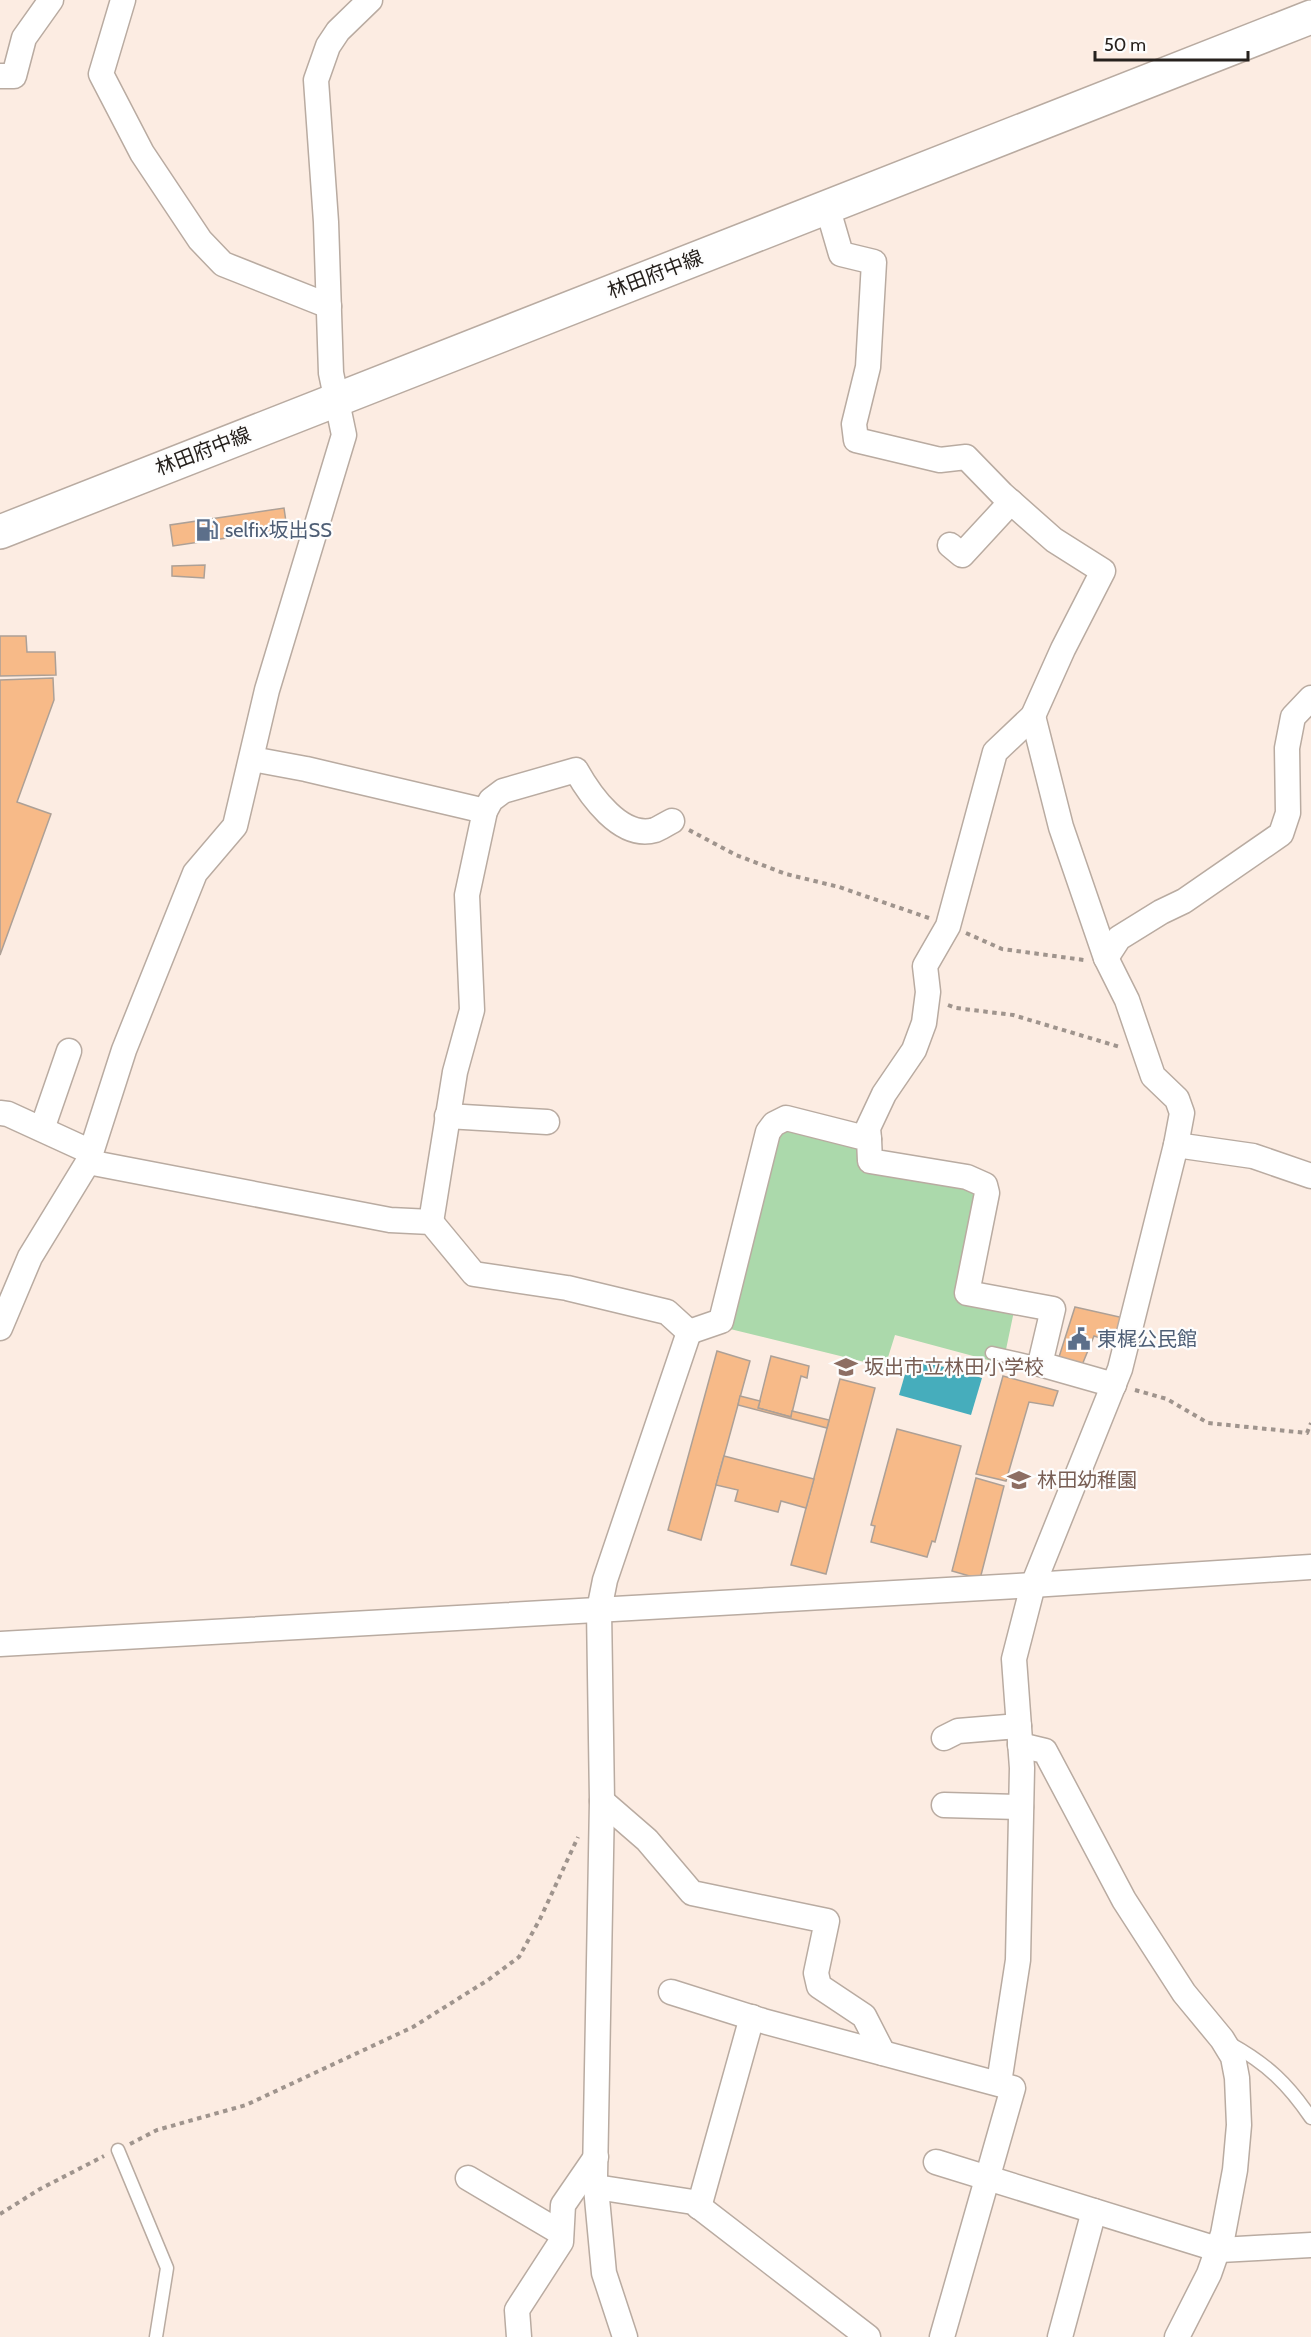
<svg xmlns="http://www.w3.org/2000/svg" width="1311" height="2337" font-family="Cabin,'Noto Sans JP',sans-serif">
  <rect width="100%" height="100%" fill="#fcece2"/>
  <polygon fill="#abd9ab" points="787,1125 966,1181 976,1199 956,1299 1014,1311 1003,1364 895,1335 885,1367 726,1328 774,1133"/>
  <polygon fill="#46adbc" points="910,1357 982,1378 971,1415 899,1395"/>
  <g fill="#f7ba88" stroke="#ada096" stroke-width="1.5">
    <polygon points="284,508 287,529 173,546 170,525"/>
    <polygon points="205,565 204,578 172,576 172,566"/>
    <polygon points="0,636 26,636 27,652 55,652 56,675 0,676"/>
    <polygon points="53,678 54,700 17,802 51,814 0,955 0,680"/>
    <polygon points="1075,1307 1124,1318 1116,1343 1094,1336 1082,1365 1059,1357"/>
    <polygon points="717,1351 750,1361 701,1540 668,1530"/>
    <polygon points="771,1356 809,1366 807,1378 801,1376 791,1417 758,1408"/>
    <polygon points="1003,1376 1058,1391 1053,1406 1029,1402 1006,1481 976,1474"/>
    <polygon points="840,1379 875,1388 826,1574 791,1565"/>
    <polygon points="740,1396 760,1401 758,1408 791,1417 792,1411 829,1420 827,1428 738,1405"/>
    <polygon points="897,1429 961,1446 935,1542 932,1541 927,1557 871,1542 875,1526 871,1525"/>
    <polygon points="724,1456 814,1479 806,1508 781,1501 778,1512 735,1501 738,1490 716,1485"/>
    <polygon points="976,1478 1004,1486 980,1579 952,1571"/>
  </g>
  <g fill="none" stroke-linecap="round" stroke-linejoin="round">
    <g stroke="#b9aba1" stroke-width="15">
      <g id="lane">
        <polyline points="992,1353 1040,1364"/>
        <path d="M1231,2044C1267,2064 1288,2084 1311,2118"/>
        <polyline points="118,2150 167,2268 156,2337"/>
      </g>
    </g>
    <g stroke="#b9aba1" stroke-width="27">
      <g id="street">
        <polyline points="123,0 101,74 142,153 200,240 223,264 329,306"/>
        <polyline points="0,76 14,76 24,38 51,0"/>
        <polyline points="827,206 841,254 874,262 868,367 854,424 856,440 940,460 966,457 1002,494 1054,540 1103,571 1063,649 1033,716 995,752 948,926 925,966 928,992 924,1023 914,1050 884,1094 868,1128 869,1139"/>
        <polyline points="950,545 962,555 1011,502"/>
        <polyline points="252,759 306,769 485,811"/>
        <polyline points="1106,958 1119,938 1161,912 1184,901 1281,834 1288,813 1287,748 1293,717 1311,698"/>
        <polyline points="0,1113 8,1114 91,1152"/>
        <polyline points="447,1116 547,1122"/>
        <polyline points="42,1129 69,1051"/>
        <polyline points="1176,1145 1253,1156 1311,1176"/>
        <polyline points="88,1162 390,1220 431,1222 474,1274 567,1288 667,1312 689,1332"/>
        <path d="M431,1222L455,1072L472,1010L467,895L485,811L491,800L503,791L576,770C590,795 621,840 655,830C660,828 666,824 672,821"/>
        <polyline points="0,1328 30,1257 88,1162 124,1050 195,873 235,826 267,690 344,435 331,373 326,222 316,80 328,46 338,31 370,0"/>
        <polyline points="689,1332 721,1321 768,1132 774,1124 786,1118 869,1139 870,1161 967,1177 985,1185 987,1193 967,1293 1053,1309 1040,1364 1114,1385"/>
        <polyline points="0,1644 1017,1586 1311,1567"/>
        <polyline points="944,1738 958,1731 1019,1726"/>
        <polyline points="1020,1745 1045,1751 1124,1900 1184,1993 1222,2039 1233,2057 1237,2078 1239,2125 1235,2170 1223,2234 1209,2274 1177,2337"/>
        <polyline points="602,1801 647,1840 692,1893 827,1921 816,1973 819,1986 864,2016 883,2053"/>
        <polyline points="944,1805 1021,1807"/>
        <polyline points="671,1992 763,2021 1013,2088 942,2337"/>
        <polyline points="999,2083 1018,1960 1022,1768 1014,1659 1033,1585 1120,1369 1176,1145 1182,1113 1177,1099 1153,1076 1127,1000 1106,958 1061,827 1033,716"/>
        <polyline points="936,2162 1220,2250 1311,2245"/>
        <polyline points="468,2178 561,2233"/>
        <polyline points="596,2187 693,2202 868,2337"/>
        <polyline points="699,2207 752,2017"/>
        <polyline points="519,2337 517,2310 561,2242 563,2205 596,2157"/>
        <polyline points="625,2337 604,2273 595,2177 602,1801 599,1610 605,1580 689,1332"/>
        <polyline points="1060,2337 1094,2211"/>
      </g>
    </g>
    <g stroke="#b9aba1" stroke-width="36">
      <polyline id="secondary" points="0,532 1311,17"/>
    </g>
    <g stroke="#9f948d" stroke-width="4" stroke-dasharray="4.5 4.5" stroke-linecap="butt">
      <polyline points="689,830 736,855 786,874 839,887 929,918"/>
      <polyline points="966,933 1002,949 1084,960"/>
      <polyline points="948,1005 956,1008 1013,1015 1120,1047"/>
      <polyline points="1135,1390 1167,1399 1208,1423 1307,1433 1311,1423"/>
      <polyline points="130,2144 157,2130 246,2105 413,2027 488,1980 519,1957 540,1919 578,1837"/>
      <polyline points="0,2214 40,2189 104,2156"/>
    </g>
    <use href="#lane" stroke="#fff" stroke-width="12"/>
    <use href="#street" stroke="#fff" stroke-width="24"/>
    <use href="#secondary" stroke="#fff" stroke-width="33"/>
  </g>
  <defs>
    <g id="fuel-bare" transform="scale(1.8)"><path d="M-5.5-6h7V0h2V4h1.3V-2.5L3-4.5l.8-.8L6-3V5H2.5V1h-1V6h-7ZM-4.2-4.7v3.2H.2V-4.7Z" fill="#5c6f8a" stroke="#fdfdfd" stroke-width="2.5" paint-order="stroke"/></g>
    <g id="civic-bare" transform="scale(1.8)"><path d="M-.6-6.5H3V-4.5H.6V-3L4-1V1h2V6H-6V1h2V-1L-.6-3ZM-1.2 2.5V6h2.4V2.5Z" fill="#5c6f8a" stroke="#fdfdfd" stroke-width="2.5" paint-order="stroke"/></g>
    <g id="school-bare" transform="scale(1.8)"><path d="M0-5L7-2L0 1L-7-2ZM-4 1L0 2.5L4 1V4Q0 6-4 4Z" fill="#8d6e63" stroke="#fdfdfd" stroke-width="2.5" paint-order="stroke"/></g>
  </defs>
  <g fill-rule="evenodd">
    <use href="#fuel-bare" x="207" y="530"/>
    <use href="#civic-bare" x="1079" y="1339"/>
    <use href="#school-bare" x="846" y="1367"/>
    <use href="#school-bare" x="1019" y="1480"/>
  </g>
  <g text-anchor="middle" stroke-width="4.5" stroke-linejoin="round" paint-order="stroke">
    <g font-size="20" fill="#26211d" stroke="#fdfdfd">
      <text transform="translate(655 274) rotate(-21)" y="7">林田府中線</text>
      <text transform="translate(203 451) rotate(-21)" y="7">林田府中線</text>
    </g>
    <g font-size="20" fill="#4e5e75" stroke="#fdfdfd" text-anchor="start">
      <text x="225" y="537">selfix坂出SS</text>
      <text x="1097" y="1346">東梶公民館</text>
    </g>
    <g font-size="20" fill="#785e54" stroke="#fdfdfd" text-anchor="start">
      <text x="864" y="1374">坂出市立林田小学校</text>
      <text x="1037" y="1487">林田幼稚園</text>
    </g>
  </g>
  <path d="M1095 51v9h153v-9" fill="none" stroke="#26211d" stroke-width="3"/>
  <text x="1104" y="51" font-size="18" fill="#26211d" stroke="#fdfdfd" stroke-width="4.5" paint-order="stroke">50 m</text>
</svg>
